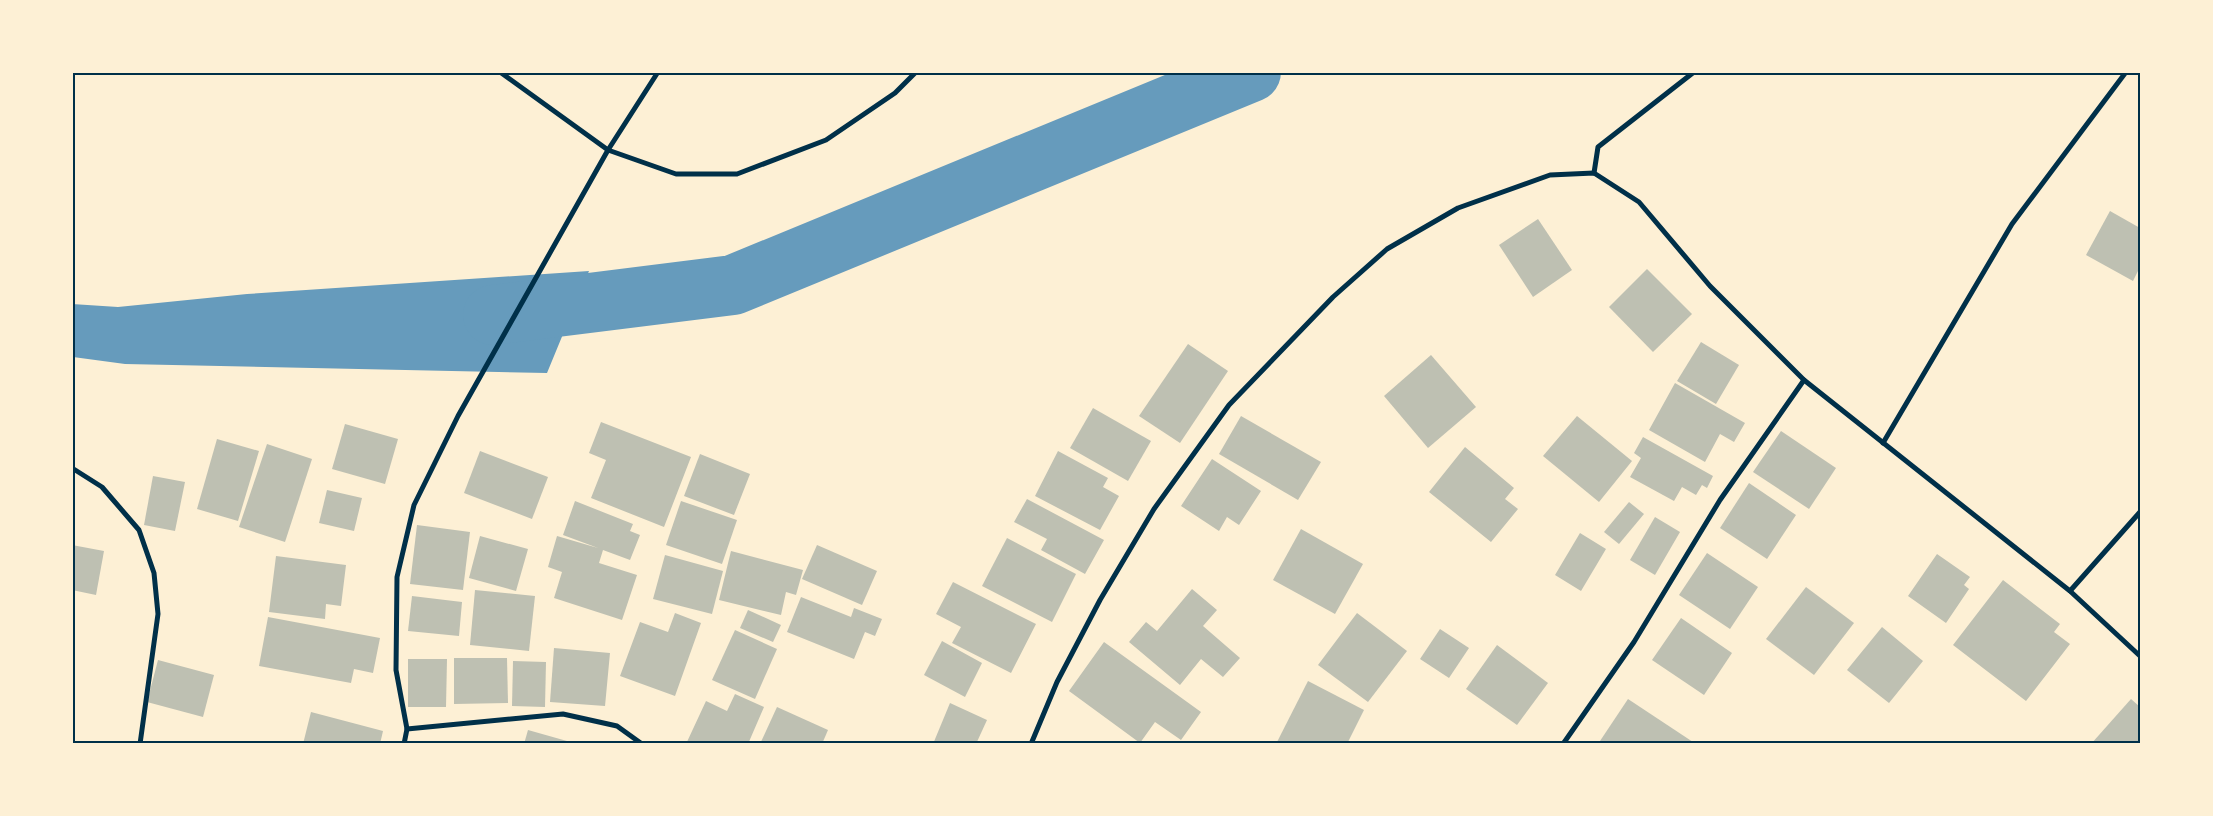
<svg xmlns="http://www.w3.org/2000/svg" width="2213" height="816" font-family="'Varela Round',sans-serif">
  <rect width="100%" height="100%" fill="#fdf0d5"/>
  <polygon fill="#669bbc" points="589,271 547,373 125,364 73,357 72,304 118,307 247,294"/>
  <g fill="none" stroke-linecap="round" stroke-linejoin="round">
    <polyline stroke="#669bbc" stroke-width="60" points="493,315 733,285 1251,72"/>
  </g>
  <g fill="#bec0b2">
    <polygon points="2110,211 2140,228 2140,267 2133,281 2086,255"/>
    <polygon points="1538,219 1572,270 1533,297 1499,245"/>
    <polygon points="1647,269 1692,314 1653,352 1609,307"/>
    <polygon points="1701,342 1739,365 1716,404 1677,381"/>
    <polygon points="1188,344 1228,371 1180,443 1139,416"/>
    <polygon points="1431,355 1476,407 1428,448 1384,396"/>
    <polygon points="1675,383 1745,423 1734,442 1720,434 1705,462 1649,430"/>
    <polygon points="1093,408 1151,441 1128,481 1070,448"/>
    <polygon points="1241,416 1321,462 1298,500 1219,454"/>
    <polygon points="1577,416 1632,461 1599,502 1543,456"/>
    <polygon points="601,422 691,457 664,527 591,498 606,460 589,453"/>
    <polygon points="345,424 398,439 385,484 332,469"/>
    <polygon points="1781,431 1836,468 1809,509 1753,472"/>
    <polygon points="1643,437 1713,476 1707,488 1702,485 1696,495 1682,487 1674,501 1630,477 1641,458 1634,453"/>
    <polygon points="217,439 259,451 238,521 197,509"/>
    <polygon points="267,444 312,459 285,542 239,527"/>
    <polygon points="1465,447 1514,488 1505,499 1518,509 1491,542 1429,492"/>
    <polygon points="480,451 548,477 532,519 464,493"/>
    <polygon points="1058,451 1108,478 1103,487 1119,496 1100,530 1035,496"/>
    <polygon points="700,454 750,474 734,515 684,496"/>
    <polygon points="1212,459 1261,491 1239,525 1227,517 1219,531 1181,506"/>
    <polygon points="153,476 185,482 175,531 144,525"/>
    <polygon points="1749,483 1796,515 1767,559 1720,528"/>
    <polygon points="327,490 362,498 354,531 319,523"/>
    <polygon points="1027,499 1104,540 1085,574 1041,550 1047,539 1014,522"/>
    <polygon points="575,501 633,524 630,531 640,535 630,560 603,550 599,563 637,575 622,620 554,598 562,572 548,567 557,536 598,548 563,535"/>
    <polygon points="681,501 737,520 722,564 666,545"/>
    <polygon points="1629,502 1644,514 1619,544 1604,532"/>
    <polygon points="1655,517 1680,532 1655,575 1630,560"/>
    <polygon points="417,525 470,532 463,590 410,584"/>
    <polygon points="1301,529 1363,564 1335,614 1273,580"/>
    <polygon points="1580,533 1606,549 1581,591 1555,575"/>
    <polygon points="480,536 528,549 516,591 469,578"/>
    <polygon points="1007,538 1076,574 1052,622 982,586"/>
    <polygon points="72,545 104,551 96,595 72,590"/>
    <polygon points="817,545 877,571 862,605 802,579"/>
    <polygon points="731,551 803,570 796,595 786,592 781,615 719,600"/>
    <polygon points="1707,553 1758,587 1730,629 1679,595"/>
    <polygon points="1937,554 1970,577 1964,585 1969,589 1946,623 1908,596"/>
    <polygon points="665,555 723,571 712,614 653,599"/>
    <polygon points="276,556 346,565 341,606 326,604 325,619 269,612"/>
    <polygon points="2003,580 2060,624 2054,632 2070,644 2026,701 1953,645"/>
    <polygon points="953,582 1036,624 1011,673 952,643 961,627 936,614"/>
    <polygon points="1806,587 1854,623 1814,675 1766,639"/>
    <polygon points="1192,589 1217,610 1203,626 1240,658 1223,677 1201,659 1180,685 1129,642 1146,622 1157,631"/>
    <polygon points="475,590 535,596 529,651 470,645"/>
    <polygon points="412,596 462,602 459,636 408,631"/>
    <polygon points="801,597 851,617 854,608 882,619 875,636 865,632 854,659 787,632"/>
    <polygon points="748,610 781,625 773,642 740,628"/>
    <polygon points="675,613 701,623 675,696 620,676 640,622 668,632"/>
    <polygon points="1357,613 1407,651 1368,702 1318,665"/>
    <polygon points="268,617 380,638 373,673 354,669 351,683 259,666"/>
    <polygon points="1681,618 1732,653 1704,695 1652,660"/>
    <polygon points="1882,627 1923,661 1889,703 1847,670"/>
    <polygon points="1440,629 1469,648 1449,678 1420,659"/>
    <polygon points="735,630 777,649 755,699 712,680"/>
    <polygon points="942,641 982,663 965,697 924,675"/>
    <polygon points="1104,642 1201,712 1181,740 1155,722 1140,743 1069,691"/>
    <polygon points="1497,645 1548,683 1517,725 1466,689"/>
    <polygon points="554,648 610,653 605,706 550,702"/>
    <polygon points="454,658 507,658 508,703 454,704"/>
    <polygon points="408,659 447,659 446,707 408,707"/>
    <polygon points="158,660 214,675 203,717 147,702"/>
    <polygon points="513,661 546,662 545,707 512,706"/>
    <polygon points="1308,681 1364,710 1347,744 1276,744"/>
    <polygon points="735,694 764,707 748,744 686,744 706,701 727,711"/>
    <polygon points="1628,699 1696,744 1598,744"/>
    <polygon points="2131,699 2140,707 2140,744 2091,744"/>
    <polygon points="950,703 987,720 976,744 933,744"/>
    <polygon points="777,707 828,730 822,744 760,744"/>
    <polygon points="311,712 383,731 380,744 303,744"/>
    <polygon points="528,730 574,743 574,744 524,744"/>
  </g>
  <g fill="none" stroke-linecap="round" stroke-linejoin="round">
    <g stroke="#003049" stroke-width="5">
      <polyline points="500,72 608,150 676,174 737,174 826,140 895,93 916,72"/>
      <polyline points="1594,173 1598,147 1694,72"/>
      <polyline points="1883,443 2012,224 2126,72"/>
      <polyline points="72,468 102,487 139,530 154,573 158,614 140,744"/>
      <polyline points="2070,591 2140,512"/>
      <polyline points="407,729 563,714 617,726 642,744"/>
      <polyline points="404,744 407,729 396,670 397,577 414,505 458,416 608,150 658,72"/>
      <polyline points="1031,744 1057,682 1100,600 1154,509 1229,405 1333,297 1387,249 1458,208 1550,175 1594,173 1639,202 1710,286 1804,380 2070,591 2140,656"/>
      <polyline points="1563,744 1634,642 1720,500 1804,380"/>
    </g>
  </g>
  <rect width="2213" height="816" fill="none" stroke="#fdf0d5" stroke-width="148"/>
  <rect x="74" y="74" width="2065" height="668" fill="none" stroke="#003049" stroke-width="2"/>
</svg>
